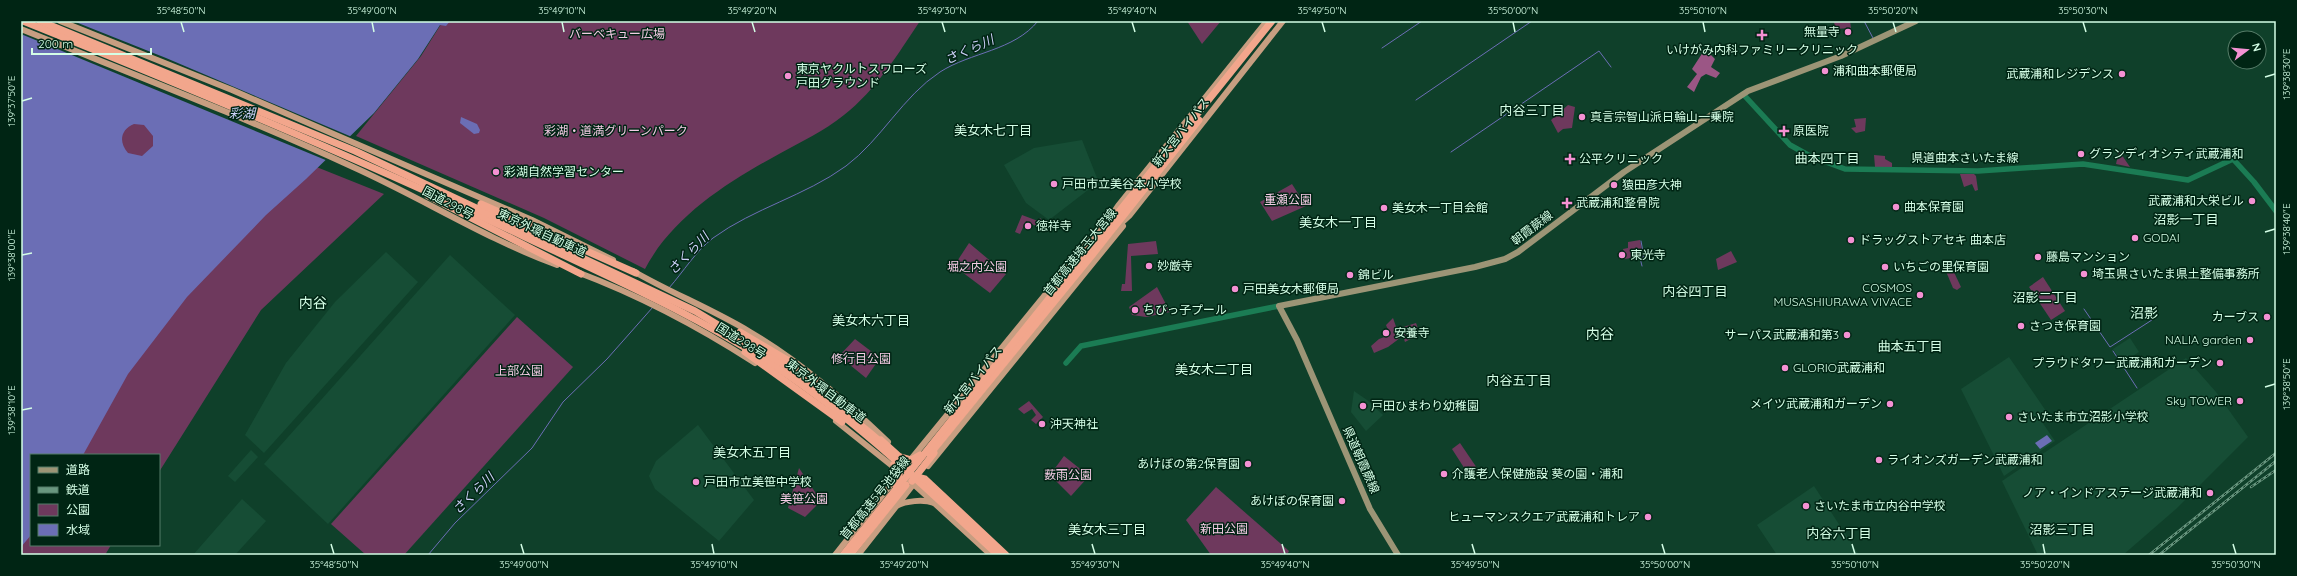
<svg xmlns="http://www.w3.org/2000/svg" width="2297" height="576" font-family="Quicksand,'Noto Sans JP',sans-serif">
  <rect width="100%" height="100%" fill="#0f402a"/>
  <g fill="#164d35">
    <polygon points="1082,140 1097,178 1088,190 1049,220 1026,203 1004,165 1034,148"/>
    <polygon points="386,252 418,282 264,453 245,435 286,363 335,302"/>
    <polygon points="450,255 515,315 328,524 264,464"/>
    <polygon points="2130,338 2139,352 2122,363 2113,349"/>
    <polygon points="2009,357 2048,414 2040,419 2055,441 2004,476 1961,389"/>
    <polygon points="2186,358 2216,392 2248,437 2176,509 2123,555 2038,555 2002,481"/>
    <polygon points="1354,391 1367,400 1383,415 1366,431 1351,412"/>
    <polygon points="698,425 754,500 719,541 655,489 649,476 656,461"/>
    <polygon points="251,450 258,457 235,482 228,476"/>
    <polygon points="1814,486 1859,555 1777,555 1757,525"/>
    <polygon points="242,499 266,521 235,555 193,555"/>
  </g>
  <g fill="#6e395d">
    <path d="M443,21H920C898,54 876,90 844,115C824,131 801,142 779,154C728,182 673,216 645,269L544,218L356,136L421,56Z"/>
    <polygon points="1187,21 1221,21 1202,44"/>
    <polygon points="1834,21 1850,21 1851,28 1835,29"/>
    <polygon points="21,49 384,194 261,310 159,472 159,455 31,455 31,545 111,545 105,555 21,555"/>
    <polygon points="1568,105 1575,107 1572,128 1563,129 1558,133 1551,120"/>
    <polygon points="1866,118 1865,131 1856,133 1851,128 1856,127 1854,119"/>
    <polygon points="2119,151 2130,167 2116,164"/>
    <polygon points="1874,155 1885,156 1885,159 1892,163 1892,167 1875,167"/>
    <polygon points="1960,174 1974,174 1976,176 1978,190 1975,191 1972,184 1964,187"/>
    <polygon points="1292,184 1306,206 1272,221 1260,202"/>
    <polygon points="1022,215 1038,221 1040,218 1047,225 1043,230 1026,221 1020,234 1015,232"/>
    <polygon points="1640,240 1643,256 1625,259 1623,249 1628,248 1628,242"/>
    <polygon points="1156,241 1158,254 1131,256 1132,291 1121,291 1122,284 1125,284 1128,244"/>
    <polygon points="969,243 1006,274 990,293 954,266"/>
    <polygon points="1731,251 1737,262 1718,270 1716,259"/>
    <polygon points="1951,266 1961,287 1957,290 1953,288 1945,269"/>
    <polygon points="2043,277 2065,311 2051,320 2029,287"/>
    <polygon points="1157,287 1170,312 1146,317 1132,315 1129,307"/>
    <polygon points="517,317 573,367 404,555 366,555 331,524"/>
    <polygon points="1393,318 1400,338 1388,347 1374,353 1371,346 1379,339 1390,335 1386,325"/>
    <polygon points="1416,323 1420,334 1405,342 1400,328"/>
    <polygon points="855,339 880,358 866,378 839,356"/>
    <polygon points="1029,401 1043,417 1036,424 1031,420 1036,415 1032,409 1024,414 1018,409"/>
    <polygon points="1460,443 1479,471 1470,477 1452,449"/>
    <polygon points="1064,456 1089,476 1071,496 1050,475"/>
    <polygon points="799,468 821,501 805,517 788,508"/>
    <polygon points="1216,487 1289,551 1288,553 1211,555 1186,520"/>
  </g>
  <polygon fill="#9b5685" points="1705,49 1715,59 1711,67 1720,73 1716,78 1706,74 1701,77 1694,92 1687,87 1697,74 1692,69"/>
  <g fill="#6b6eb5" fill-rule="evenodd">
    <path d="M29,21H450L446,26L440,25L418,59L374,113L306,179L266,215L187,297L128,374L83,455H31V535L21,547V39ZM134,124L144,125L153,136V146L142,156L128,153C118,142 121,129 134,124Z"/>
    <polygon points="461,117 477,124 480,130 479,133 474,134 460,123"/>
    <polygon points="2047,435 2052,441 2040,449 2035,443"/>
  </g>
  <polygon fill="#0f402a" points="26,21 73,21 166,58 352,137 328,161 21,34"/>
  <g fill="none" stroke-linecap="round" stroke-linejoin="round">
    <g stroke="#6b6eb5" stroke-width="1">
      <polyline points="1864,21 1873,38"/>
      <polyline points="1382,48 1422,21"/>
      <polyline points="1416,100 1532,21"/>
      <polyline points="1451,152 1599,51 1611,67"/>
      <polyline points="1641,241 1644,257 1640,258 1642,266"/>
      <path d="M669,288C684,271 695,252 713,238C754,208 805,196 846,166C881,140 903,96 940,72C971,52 1014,51 1038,21"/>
      <polyline points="2084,309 2110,347 2155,318"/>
      <polyline points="2113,351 2137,388"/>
      <polyline points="428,555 455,523 532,448 563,402 607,359 653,307"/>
    </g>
    <g stroke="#1b7c54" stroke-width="5.5">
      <polyline points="1743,94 1790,145 1810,156 1845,169 1978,171 2083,164 2188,180 2233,159 2254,182 2276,211"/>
      <polyline points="1066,363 1081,346 1279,306"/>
    </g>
    <polyline stroke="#9c9576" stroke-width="6" points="1398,555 1370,509 1297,340 1279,306 1475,267 1505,259 1518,252 1624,172 1748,91 1841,56 1916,21"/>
    <g stroke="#c79e81" stroke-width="6">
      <polyline points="60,21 232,90 532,220 613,260"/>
      <path d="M21,29C132,74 244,117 353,167C422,198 486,239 557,265"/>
      <polyline points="1110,218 1118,206 1267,21"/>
      <polyline points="1117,227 1130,215 1283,21"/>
      <path d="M633,271C671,293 712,309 750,332C801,362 845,401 888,442"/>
      <path d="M577,272C641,296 699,327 755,363"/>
      <polyline points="836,421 896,469"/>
      <polyline points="912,458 1111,214"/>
      <polyline points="928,466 1123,226"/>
      <polyline points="908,479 991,555"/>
      <path d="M896,506C906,501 923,499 934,503"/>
      <polyline points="835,555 900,473"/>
      <polyline points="858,555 916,481"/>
    </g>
    <g stroke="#f2a68c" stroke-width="7">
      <path d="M23,21C192,89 360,159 525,237C612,278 699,316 779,369C859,422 928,490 998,555"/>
      <polyline points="40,21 355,151 695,311 786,366 836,404 883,444"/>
      <polyline points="428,196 581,274"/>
      <polyline points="481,204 636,273"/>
      <polyline points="740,332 789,361 844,405"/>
      <polyline points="745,352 842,422"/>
      <polyline points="881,440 902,459 909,472"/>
      <polyline points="930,454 1093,254 1199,120"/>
      <polyline points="900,457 911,460 920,455"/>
      <path d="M894,464C900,471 901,477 896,485"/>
      <polyline points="913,476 925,479 1006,555"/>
      <polyline points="912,481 934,453"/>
      <polyline points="843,555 1272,21"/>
      <polyline points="850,555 906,485"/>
    </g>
    <g stroke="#699780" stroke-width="2.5">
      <g id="rail">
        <polyline points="2251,487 2276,470"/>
        <polyline points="2149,555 2276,453"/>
        <polyline points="2159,555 2276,461"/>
      </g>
    </g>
    <use href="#rail" stroke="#002514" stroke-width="1" stroke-dasharray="3" stroke-linecap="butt"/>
  </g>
  <path fill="none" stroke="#d4fee6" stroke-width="1.5" d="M181,22L184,32M372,22L374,32M562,22L564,32M752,22L755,32M942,22L945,32M1132,22L1135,32M1322,22L1325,32M1513,22L1515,32M1703,22L1705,32M1893,22L1896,32M2083,22L2086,32M2265,77L2275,74M22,101L32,98M2265,232L2275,229M22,255L32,253M2265,387L2275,384M22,410L32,408M331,544L334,554M521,544L524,554M712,544L714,554M902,544L904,554M1092,544L1095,554M1282,544L1285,554M1472,544L1475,554M1662,544L1665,554M1852,544L1855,554M2043,544L2045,554M2233,544L2236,554"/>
  <g fill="#f491d3" stroke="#002514" stroke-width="1.5">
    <circle cx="1848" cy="32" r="4"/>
    <path d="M1760 29h4v4h4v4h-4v4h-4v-4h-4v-4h4z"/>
    <circle cx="1825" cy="71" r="4"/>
    <circle cx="2122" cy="74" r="4"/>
    <circle cx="788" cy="76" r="4"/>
    <circle cx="1582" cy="117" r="4"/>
    <path d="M1782 125h4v4h4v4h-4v4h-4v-4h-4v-4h4z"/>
    <circle cx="2081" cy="154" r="4"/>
    <path d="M1568 153h4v4h4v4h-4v4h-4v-4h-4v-4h4z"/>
    <circle cx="496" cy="172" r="4"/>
    <circle cx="1054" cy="184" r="4"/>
    <circle cx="1614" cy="185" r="4"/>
    <circle cx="2252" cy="201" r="4"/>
    <path d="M1565 197h4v4h4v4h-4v4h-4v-4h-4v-4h4z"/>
    <circle cx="1896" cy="207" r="4"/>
    <circle cx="1384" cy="208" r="4"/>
    <circle cx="1028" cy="226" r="4"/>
    <circle cx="2135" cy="238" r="4"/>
    <circle cx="1851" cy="240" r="4"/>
    <circle cx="1622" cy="255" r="4"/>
    <circle cx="2038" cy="257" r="4"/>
    <circle cx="1149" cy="266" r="4"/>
    <circle cx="1885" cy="267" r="4"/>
    <circle cx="2084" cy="274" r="4"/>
    <circle cx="1350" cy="275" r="4"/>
    <circle cx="1235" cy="289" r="4"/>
    <circle cx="1920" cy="295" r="4"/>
    <circle cx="1135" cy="310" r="4"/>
    <circle cx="2267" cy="317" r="4"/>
    <circle cx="2021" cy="326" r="4"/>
    <circle cx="1386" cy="333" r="4"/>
    <circle cx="1847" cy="335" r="4"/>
    <circle cx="2250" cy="340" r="4"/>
    <circle cx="2220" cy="363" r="4"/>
    <circle cx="1785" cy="368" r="4"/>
    <circle cx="2240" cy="401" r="4"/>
    <circle cx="1890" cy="404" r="4"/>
    <circle cx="1363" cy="406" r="4"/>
    <circle cx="2009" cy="417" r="4"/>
    <circle cx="1042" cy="424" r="4"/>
    <circle cx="1879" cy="460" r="4"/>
    <circle cx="1248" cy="464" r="4"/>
    <circle cx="1444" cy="474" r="4"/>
    <circle cx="696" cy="482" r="4"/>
    <circle cx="2210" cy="493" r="4"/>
    <circle cx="1342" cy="501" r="4"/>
    <circle cx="1806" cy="506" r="4"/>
    <circle cx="1648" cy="517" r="4"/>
  </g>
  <g text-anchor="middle" stroke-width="3" stroke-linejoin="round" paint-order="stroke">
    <g font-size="12" fill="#d4fee6" stroke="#002514" text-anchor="start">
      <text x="1840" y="36" text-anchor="end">無量寺</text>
      <text x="1762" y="54" text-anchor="middle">いけがみ内科ファミリークリニック</text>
      <text x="796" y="73">東京ヤクルトスワローズ<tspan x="796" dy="14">戸田グラウンド</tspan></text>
      <text x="1833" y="75">浦和曲本郵便局</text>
      <text x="2114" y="78" text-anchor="end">武蔵浦和レジデンス</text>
      <text x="1590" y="121">真言宗智山派日輪山一乗院</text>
      <text x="1793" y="135">原医院</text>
      <text x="2089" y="158">グランディオシティ武蔵浦和</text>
      <text x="1579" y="163">公平クリニック</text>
      <text x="504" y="176">彩湖自然学習センター</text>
      <text x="1062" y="188">戸田市立美谷本小学校</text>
      <text x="1622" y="189">猿田彦大神</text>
      <text x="2244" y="205" text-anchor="end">武蔵浦和大栄ビル</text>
      <text x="1576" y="207">武蔵浦和整骨院</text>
      <text x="1904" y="211">曲本保育園</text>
      <text x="1392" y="212">美女木一丁目会館</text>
      <text x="1036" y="230">徳祥寺</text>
      <text x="2143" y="242">GODAI</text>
      <text x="1859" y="244">ドラッグストアセキ 曲本店</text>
      <text x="1630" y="259">東光寺</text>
      <text x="2046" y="261">藤島マンション</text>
      <text x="1157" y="270">妙厳寺</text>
      <text x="1893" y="271">いちごの里保育園</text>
      <text x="2092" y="278">埼玉県さいたま県土整備事務所</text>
      <text x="1358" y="279">錦ビル</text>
      <text x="1912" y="292" text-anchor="end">COSMOS<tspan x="1912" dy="14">MUSASHIURAWA VIVACE</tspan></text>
      <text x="1243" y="293">戸田美女木郵便局</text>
      <text x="1143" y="314">ちびっ子プール</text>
      <text x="2259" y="321" text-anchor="end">カーブス</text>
      <text x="2029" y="330">さつき保育園</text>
      <text x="1394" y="337">安養寺</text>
      <text x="1839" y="339" text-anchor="end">サーパス武蔵浦和第3</text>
      <text x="2242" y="344" text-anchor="end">NALIA garden</text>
      <text x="2212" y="367" text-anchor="end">プラウドタワー武蔵浦和ガーデン</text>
      <text x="1793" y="372">GLORIO武蔵浦和</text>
      <text x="2232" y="405" text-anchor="end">Sky TOWER</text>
      <text x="1882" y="408" text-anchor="end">メイツ武蔵浦和ガーデン</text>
      <text x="1371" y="410">戸田ひまわり幼稚園</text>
      <text x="2017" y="421">さいたま市立沼影小学校</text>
      <text x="1050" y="428">沖天神社</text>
      <text x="1887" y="464">ライオンズガーデン武蔵浦和</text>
      <text x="1240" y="468" text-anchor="end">あけぼの第2保育園</text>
      <text x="1452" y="478">介護老人保健施設 葵の園・浦和</text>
      <text x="704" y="486">戸田市立美笹中学校</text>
      <text x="2202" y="497" text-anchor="end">ノア・インドアステージ武蔵浦和</text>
      <text x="1334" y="505" text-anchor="end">あけぼの保育園</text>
      <text x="1814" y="510">さいたま市立内谷中学校</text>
      <text x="1640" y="521" text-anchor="end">ヒューマンスクエア武蔵浦和トレア</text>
    </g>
    <g font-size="12" fill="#f4cce5" stroke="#002514">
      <text x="617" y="38">バーベキュー広場</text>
      <text x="616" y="135">彩湖・道満グリーンパーク</text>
      <text x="1288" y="204">重瀬公園</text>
      <text x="977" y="271">堀之内公園</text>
      <text x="861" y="363">修行目公園</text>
      <text x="519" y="375">上部公園</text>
      <text x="1068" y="479">薮雨公園</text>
      <text x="804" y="503">美笹公園</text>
      <text x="1224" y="533">新田公園</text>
    </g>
    <g font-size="12" fill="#d4fee6" stroke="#002514">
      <text transform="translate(1181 132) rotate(-52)" y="4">新大宮バイパス</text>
      <text x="1965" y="162">県道曲本さいたま線</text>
      <text transform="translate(448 203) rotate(28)" y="4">国道298号</text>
      <text transform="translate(1532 228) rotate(-37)" y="4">朝霞蕨線</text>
      <text transform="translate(542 233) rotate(25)" y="4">東京外環自動車道</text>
      <text transform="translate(1080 252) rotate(-51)" y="4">首都高速埼玉大宮線</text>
      <text transform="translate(741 341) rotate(32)" y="4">国道298号</text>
      <text transform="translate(973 380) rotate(-51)" y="4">新大宮バイパス</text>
      <text transform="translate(826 391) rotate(37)" y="4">東京外環自動車道</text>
      <text transform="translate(1361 460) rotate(66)" y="4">県道朝霞蕨線</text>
      <text transform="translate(875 498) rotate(-51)" y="4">首都高速5号池袋線</text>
    </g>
    <g font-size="13" font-style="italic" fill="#cdd1f9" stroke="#002514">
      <text transform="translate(969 49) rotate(-24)" y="5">さくら川</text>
      <text x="242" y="118">彩湖</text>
      <text transform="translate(688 253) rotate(-46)" y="5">さくら川</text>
      <text transform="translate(473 493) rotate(-44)" y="5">さくら川</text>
    </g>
    <g font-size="13" fill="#d4fee6" stroke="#002514">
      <text x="1532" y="115">内谷三丁目</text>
      <text x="993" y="135">美女木七丁目</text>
      <text x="1827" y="163">曲本四丁目</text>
      <text x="2186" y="224">沼影一丁目</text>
      <text x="1338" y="227">美女木一丁目</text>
      <text x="1695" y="296">内谷四丁目</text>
      <text x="2045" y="302">沼影二丁目</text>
      <text x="871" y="325">美女木六丁目</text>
      <text x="1910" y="351">曲本五丁目</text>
      <text x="1214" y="374">美女木二丁目</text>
      <text x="1519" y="385">内谷五丁目</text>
      <text x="752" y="457">美女木五丁目</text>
      <text x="1107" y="534">美女木三丁目</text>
      <text x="2062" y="534">沼影三丁目</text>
      <text x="1839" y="538">内谷六丁目</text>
    </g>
    <g font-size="14" fill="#d4fee6" stroke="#002514">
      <text x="313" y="308">内谷</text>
      <text x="2144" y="318">沼影</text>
      <text x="1600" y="339">内谷</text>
    </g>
  </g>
  <rect width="2297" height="576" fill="none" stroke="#002514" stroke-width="44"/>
  <rect x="30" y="454" width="130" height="92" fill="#002514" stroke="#557c68"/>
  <rect x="38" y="467" width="20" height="6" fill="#9c9576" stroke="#557c68"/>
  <text x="66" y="474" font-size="12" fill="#d4fee6">道路</text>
  <rect x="38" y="487" width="20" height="6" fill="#699780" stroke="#557c68"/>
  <text x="66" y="494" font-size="12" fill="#d4fee6">鉄道</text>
  <rect x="38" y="504" width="20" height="12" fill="#6e395d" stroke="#557c68"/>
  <text x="66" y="514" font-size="12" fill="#d4fee6">公園</text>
  <rect x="38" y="524" width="20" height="12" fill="#6b6eb5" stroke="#557c68"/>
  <text x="66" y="534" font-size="12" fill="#d4fee6">水域</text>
  <g transform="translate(2247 50) rotate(74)"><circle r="19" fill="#002514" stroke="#557c68"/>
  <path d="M0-3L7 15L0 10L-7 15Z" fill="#f491d3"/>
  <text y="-6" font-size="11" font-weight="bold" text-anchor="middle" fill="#d4fee6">N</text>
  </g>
  <path d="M32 48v6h119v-6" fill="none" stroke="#d4fee6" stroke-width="2"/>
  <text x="38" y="48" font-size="12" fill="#d4fee6" stroke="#002514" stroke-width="3" paint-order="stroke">200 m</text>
  <rect x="22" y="22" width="2253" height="532" fill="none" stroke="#d4fee6" stroke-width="1.5"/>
  <g font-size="10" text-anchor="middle" fill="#d4fee6">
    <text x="181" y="14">35°48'50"N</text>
    <text x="372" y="14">35°49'00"N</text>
    <text x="562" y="14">35°49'10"N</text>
    <text x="752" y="14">35°49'20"N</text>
    <text x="942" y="14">35°49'30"N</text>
    <text x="1132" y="14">35°49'40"N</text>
    <text x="1322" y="14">35°49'50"N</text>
    <text x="1513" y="14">35°50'00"N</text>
    <text x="1703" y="14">35°50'10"N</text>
    <text x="1893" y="14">35°50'20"N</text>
    <text x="2083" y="14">35°50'30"N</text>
    <text transform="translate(2286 74) rotate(-90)" y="4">139°38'30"E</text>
    <text transform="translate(11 101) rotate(-90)" y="4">139°37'50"E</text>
    <text transform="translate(2286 229) rotate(-90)" y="4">139°38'40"E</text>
    <text transform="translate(11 255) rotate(-90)" y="4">139°38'00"E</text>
    <text transform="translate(2286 384) rotate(-90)" y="4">139°38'50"E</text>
    <text transform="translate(11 410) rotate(-90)" y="4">139°38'10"E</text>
    <text x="334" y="568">35°48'50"N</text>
    <text x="524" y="568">35°49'00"N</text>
    <text x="714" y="568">35°49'10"N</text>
    <text x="904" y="568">35°49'20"N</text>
    <text x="1095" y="568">35°49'30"N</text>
    <text x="1285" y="568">35°49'40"N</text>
    <text x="1475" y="568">35°49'50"N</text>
    <text x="1665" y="568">35°50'00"N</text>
    <text x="1855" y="568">35°50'10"N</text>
    <text x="2045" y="568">35°50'20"N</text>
    <text x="2236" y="568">35°50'30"N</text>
  </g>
</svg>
